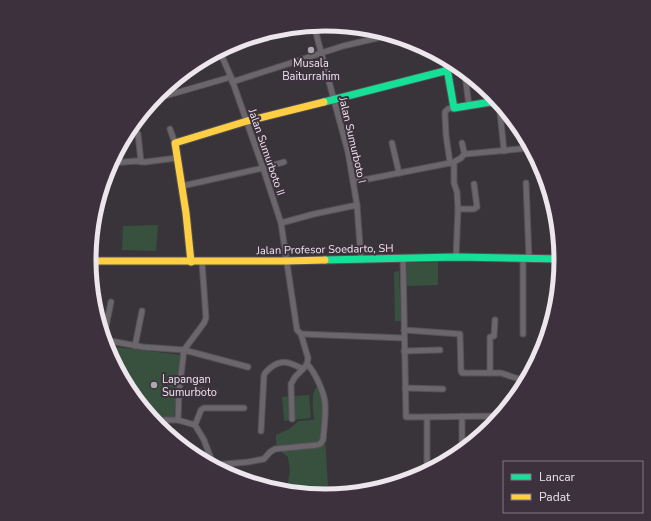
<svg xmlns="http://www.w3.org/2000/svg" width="651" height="521" font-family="'Nunito Sans',sans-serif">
  <rect width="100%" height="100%" fill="#393439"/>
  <g fill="#37513e">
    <polygon points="158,225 156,251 122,250 123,226"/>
    <polygon points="438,262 438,285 407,286 407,263"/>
    <polygon points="399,271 401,321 395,321 394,272"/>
    <polygon points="106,346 182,355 174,418 149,415 107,351"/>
    <path d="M320,383L322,389L328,487L331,496L325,497L287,489L290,471L288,457C277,448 276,450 276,435L289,429L299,421L313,420L314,418C313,407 310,390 320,383Z"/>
    <polygon points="309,395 311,418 284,421 282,397"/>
  </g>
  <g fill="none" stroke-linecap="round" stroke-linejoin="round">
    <g stroke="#565156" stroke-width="7">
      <g id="street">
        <polyline points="314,26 348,152 357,205 361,260"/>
        <polyline points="266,36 267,38"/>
        <path d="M220,52L231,77L263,168L281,223L297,330L301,334L308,358L307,364L303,369C290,363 283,358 270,368C267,371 265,372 264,375L261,431"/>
        <polyline points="465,75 469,106"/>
        <polyline points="232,82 343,46 386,36"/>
        <polyline points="165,96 231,77"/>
        <polyline points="499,103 504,151"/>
        <polyline points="170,129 175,143"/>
        <polyline points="138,134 141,162"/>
        <polyline points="392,143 399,173"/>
        <polyline points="462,143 464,152 466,154 530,148"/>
        <polyline points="112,163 136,161 145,162 177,158"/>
        <polyline points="450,163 452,163 454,165 454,183 457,192 458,209 474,209 477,207 474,184"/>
        <polyline points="450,163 446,135 445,115 445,112 448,109 453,107"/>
        <polyline points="452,163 461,158 465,153"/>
        <polyline points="353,182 450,163"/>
        <polyline points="526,183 529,258"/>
        <polyline points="182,186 263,168 284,162"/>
        <polyline points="281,223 314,214 357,205"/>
        <polyline points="456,257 458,209"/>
        <polyline points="523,258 523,334"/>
        <polyline points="403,259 406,417 427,417 492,416 493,418 493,427"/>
        <polyline points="202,262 206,318 204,323 184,350 179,392 178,420 195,425 204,440 213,464"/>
        <polyline points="404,330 460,334 461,371 462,373 501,373 519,379 525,379"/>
        <polyline points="301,334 404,338"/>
        <polyline points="104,336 111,302"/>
        <polyline points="105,340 143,347 184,350 248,367"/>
        <polyline points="135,346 142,311"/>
        <polyline points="404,351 440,350"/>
        <polyline points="490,373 490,337 494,336 495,320"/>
        <polyline points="405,388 443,389"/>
        <polyline points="519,389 519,379"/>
        <polyline points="179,392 201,391 215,392"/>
        <polyline points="462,416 462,448"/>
        <polyline points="427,417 427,471"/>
        <polyline points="292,419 291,384 295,377 303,369"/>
        <polyline points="153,420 178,420"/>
        <polyline points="195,425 201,410 204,408 244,408"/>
        <path d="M214,465L248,462L264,459L270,452L275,449L317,445L320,444L323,440C324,429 326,415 325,403C324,392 315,372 307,364"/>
      </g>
    </g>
    <g stroke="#565156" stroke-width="9">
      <g id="fast">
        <polyline points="324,102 445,71 447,72 448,74 454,108 497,101 499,102"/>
        <polyline points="325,260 456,257 562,259"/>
      </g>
    </g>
    <g stroke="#565156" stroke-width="9">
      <g id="slow">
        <polyline points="89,261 286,261 325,260"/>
        <polyline points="191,262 186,213 175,143 247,121 324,102"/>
      </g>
    </g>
    <use href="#street" stroke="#6b666b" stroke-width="5"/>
    <use href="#fast" stroke="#16e098" stroke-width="7"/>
    <use href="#slow" stroke="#ffcf43" stroke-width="7"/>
  </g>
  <g fill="#aea8ae" stroke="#3c313c" stroke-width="1.5">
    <circle cx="311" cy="50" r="4"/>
    <circle cx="154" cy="385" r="4"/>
  </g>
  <g text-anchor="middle" stroke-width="4" stroke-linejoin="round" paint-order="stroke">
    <g font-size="11" fill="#ede6ed" stroke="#3c313c">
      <text x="311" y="67">Musala<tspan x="311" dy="13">Baiturrahim</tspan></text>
      <text x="162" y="383" text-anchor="start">Lapangan<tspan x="162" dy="13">Sumurboto</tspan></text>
    </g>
    <g font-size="11" fill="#ede6ed" stroke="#3c313c">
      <text transform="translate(353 140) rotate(77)" y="4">Jalan Sumurboto I</text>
      <text transform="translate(267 152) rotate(71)" y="4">Jalan Sumurboto II</text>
      <text transform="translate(325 249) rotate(-1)" y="4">Jalan Profesor Soedarto, SH</text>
    </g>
  </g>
  <path d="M0 0H651V521H0ZM96 260a229 229 0 1 1 458 0a229 229 0 1 1-458 0Z" fill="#3c313c" fill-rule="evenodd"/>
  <path fill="none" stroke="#ede6ed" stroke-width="5" d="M96 260a229 229 0 1 1 458 0a229 229 0 1 1-458 0Z"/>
  <rect x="503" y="461" width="140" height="52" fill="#3c313c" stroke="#837983"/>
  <rect x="511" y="474" width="20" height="6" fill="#16e098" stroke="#837983"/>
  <text x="539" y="481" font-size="12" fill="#ede6ed">Lancar</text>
  <rect x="511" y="494" width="20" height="6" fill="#ffcf43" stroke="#837983"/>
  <text x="539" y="501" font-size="12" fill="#ede6ed">Padat</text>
</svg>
